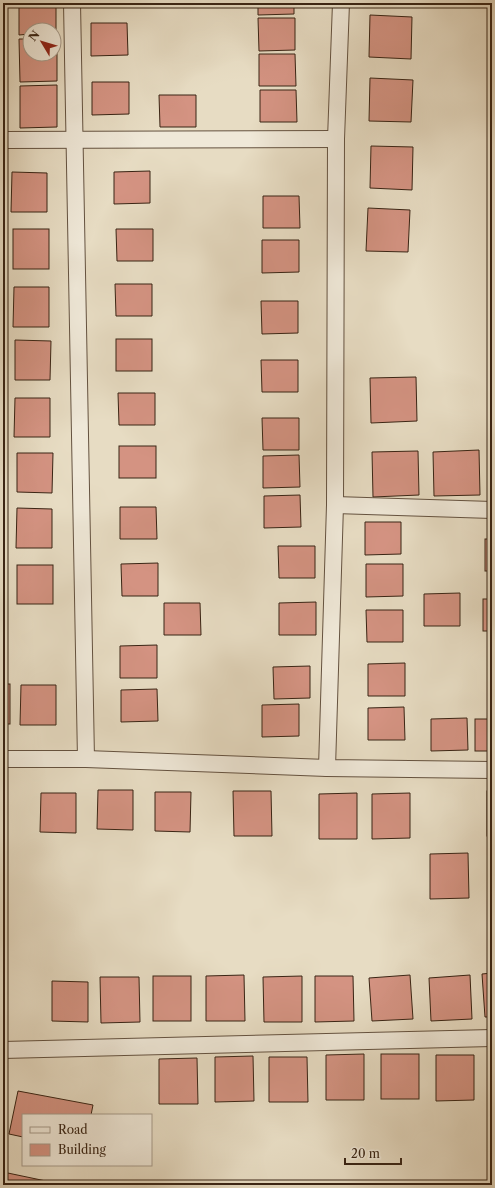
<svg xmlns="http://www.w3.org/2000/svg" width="495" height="1188" font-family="'Libre Caslon Text',serif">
  <rect width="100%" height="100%" fill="#e7dcc3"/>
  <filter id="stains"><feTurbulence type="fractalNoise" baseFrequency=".005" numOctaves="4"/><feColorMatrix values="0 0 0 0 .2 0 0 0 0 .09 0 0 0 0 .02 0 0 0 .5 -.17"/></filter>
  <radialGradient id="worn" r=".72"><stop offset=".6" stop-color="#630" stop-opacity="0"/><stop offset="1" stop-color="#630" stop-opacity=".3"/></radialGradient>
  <g fill="#d49382" stroke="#392414">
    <polygon points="19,3 56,3 56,34 54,34 54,30 30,30 30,34 19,35"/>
    <polygon points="258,3 294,3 294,14 258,15"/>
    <polygon points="370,15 412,17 411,59 369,57"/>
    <polygon points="258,18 295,18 295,50 259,51"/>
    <polygon points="91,23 127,23 128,55 91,56"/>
    <polygon points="19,39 30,39 30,54 54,54 54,39 57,39 57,81 20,82"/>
    <polygon points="259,54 295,54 296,86 259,86"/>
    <polygon points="370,78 413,80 411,122 369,121"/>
    <polygon points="92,82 129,82 129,114 92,115"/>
    <polygon points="57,85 57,127 20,128 20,86"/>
    <polygon points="260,90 296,90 297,122 260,122"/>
    <polygon points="159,95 196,95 196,127 160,127"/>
    <polygon points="371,146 413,147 412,190 370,188"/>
    <polygon points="150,171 150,203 114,204 114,172"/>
    <polygon points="12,172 47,173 47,212 11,212"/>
    <polygon points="263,196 299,196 300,228 263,228"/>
    <polygon points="368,208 410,210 408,252 366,251"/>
    <rect x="13" y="229" width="36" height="40"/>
    <polygon points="116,229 153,229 153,261 117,261"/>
    <polygon points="262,240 299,240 299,272 262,273"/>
    <polygon points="115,284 152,284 152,316 116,316"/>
    <polygon points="14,287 49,287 49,327 13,327"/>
    <polygon points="261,301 298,301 298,333 262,334"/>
    <rect x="116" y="339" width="36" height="32"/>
    <polygon points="15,340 51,341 50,380 15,380"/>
    <polygon points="261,360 298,360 298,392 262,392"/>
    <polygon points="416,377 417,421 371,423 370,378"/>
    <polygon points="118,393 155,393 155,425 119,425"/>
    <polygon points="15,398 50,398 50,437 14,437"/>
    <polygon points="262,418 299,418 299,450 263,450"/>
    <rect x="119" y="446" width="37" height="32"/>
    <polygon points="479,450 480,495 434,496 433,452"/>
    <polygon points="418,451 419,495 373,497 372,452"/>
    <polygon points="17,453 53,453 52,493 17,492"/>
    <polygon points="299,455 300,487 263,488 263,456"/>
    <polygon points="300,495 301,527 264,528 264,496"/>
    <polygon points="120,507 156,507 157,539 120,539"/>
    <polygon points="17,508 52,509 52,548 16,548"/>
    <polygon points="365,522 401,522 401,554 365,555"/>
    <rect x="485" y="539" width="7" height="32"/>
    <polygon points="278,546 315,546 315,578 279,578"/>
    <polygon points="158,563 158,596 122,596 121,564"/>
    <polygon points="366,564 403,564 403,596 366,597"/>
    <rect x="17" y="565" width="36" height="39"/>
    <polygon points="460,593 460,626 424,626 424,594"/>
    <rect x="483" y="599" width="9" height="32"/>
    <polygon points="316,602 316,635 279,635 279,603"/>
    <polygon points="164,603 200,603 201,635 164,635"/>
    <polygon points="366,610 403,610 403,642 367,642"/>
    <polygon points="157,645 157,678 120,678 120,646"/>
    <polygon points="405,663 405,696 368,696 368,664"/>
    <polygon points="310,666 310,698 274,699 273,667"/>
    <rect x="3" y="684" width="7" height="40"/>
    <polygon points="21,685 56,685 56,725 20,725"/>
    <polygon points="157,689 158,721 121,722 121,690"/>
    <polygon points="299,704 299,736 262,737 262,705"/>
    <polygon points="404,707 405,740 368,740 368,708"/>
    <polygon points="467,718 468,750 431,751 431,719"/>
    <rect x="475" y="719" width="17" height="32"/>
    <polygon points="98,790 133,790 133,830 97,829"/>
    <polygon points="233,791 271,791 272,836 234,836"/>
    <rect x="487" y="791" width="5" height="45"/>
    <polygon points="155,792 191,792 190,832 155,831"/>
    <polygon points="41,793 76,793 76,833 40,832"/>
    <polygon points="357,793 357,839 319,839 319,794"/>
    <polygon points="410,793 410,838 372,839 372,794"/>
    <polygon points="468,853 469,898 430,899 430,854"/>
    <polygon points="492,973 492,1017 485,1017 482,974"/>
    <polygon points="244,975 245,1021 206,1021 206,976"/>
    <polygon points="410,975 413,1019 372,1021 369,978"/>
    <polygon points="470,975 472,1019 431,1021 429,978"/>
    <rect x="153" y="976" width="38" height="45"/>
    <polygon points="302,976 302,1022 264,1022 263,977"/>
    <polygon points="315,976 353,976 354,1021 315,1022"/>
    <polygon points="100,977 139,977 140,1022 101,1023"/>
    <polygon points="52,981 88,982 88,1022 52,1021"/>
    <polygon points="364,1054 364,1100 326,1100 326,1055"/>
    <rect x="381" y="1054" width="38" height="45"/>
    <polygon points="490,1054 492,1054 492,1099 491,1099"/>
    <polygon points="436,1055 474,1055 474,1100 436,1101"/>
    <polygon points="253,1056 254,1101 215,1102 215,1057"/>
    <polygon points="269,1057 307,1057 308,1102 269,1102"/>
    <polygon points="197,1058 198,1104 159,1104 159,1059"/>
    <polygon points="18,1091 93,1105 91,1115 23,1115 23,1137 9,1134"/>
    <polygon points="3,1172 65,1185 3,1185"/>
  </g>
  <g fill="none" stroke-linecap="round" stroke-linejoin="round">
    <g stroke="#645240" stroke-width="18">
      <g id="street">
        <polyline points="72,3 86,759"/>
        <polyline points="3,140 336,139"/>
        <polyline points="335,505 492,510"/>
        <polyline points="3,759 86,759 327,768 492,770"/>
        <polyline points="327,768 335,505 336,139 341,3"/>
        <polyline points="3,1050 492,1038"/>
      </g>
    </g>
    <use href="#street" stroke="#efe8d8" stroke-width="16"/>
  </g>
  <rect width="495" height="1188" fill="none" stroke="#e7dcc3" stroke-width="16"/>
  <rect x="4" y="4" width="487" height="1180" fill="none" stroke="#392414" stroke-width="2"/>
  <rect x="8" y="8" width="479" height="1172" fill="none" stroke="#392414"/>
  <rect x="22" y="1114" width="130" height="52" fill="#efe8d8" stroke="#a69a8a"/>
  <rect x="30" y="1127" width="20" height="6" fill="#efe8d8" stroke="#a69a8a"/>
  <text x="58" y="1134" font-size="12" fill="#392414">Road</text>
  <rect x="30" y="1144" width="20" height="12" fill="#d49382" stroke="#a69a8a"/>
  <text x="58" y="1154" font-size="12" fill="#392414">Building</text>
  <g transform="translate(42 42) rotate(308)"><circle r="19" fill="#efe8d8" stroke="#a69a8a"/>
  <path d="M0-3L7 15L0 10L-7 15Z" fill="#8f2418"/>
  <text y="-6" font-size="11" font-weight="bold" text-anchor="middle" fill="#392414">N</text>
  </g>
  <path d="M345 1158v6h56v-6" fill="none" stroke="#392414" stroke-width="2"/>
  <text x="351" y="1158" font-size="12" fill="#392414" stroke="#efe8d8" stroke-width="3" paint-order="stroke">20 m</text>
  <rect width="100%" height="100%" filter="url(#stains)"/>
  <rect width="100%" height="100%" fill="url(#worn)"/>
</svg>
